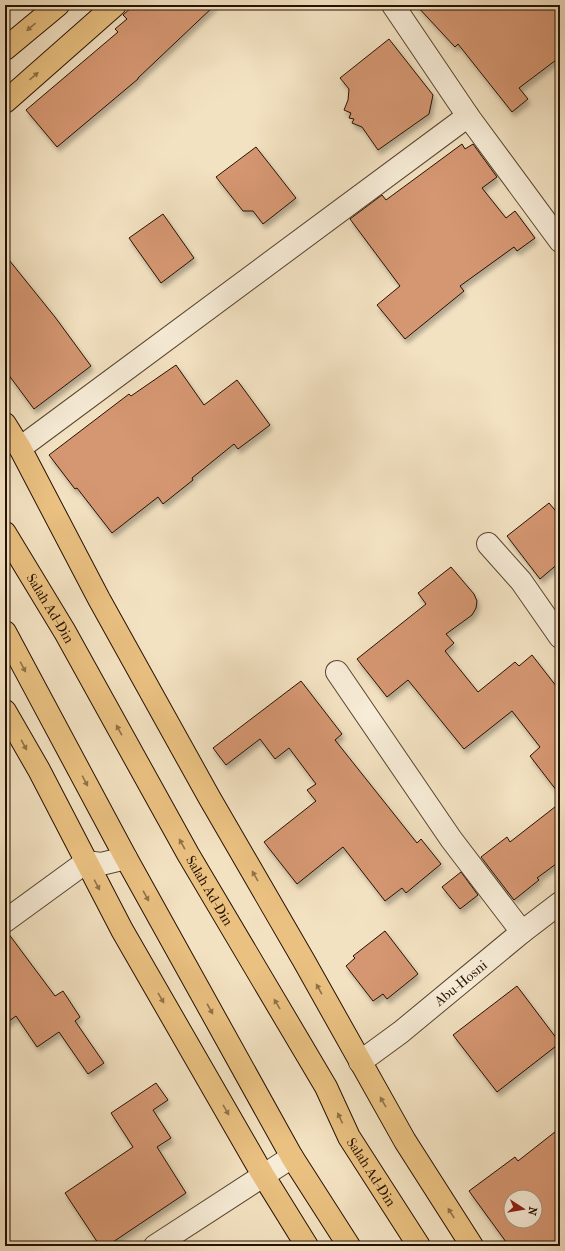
<svg xmlns="http://www.w3.org/2000/svg" width="565" height="1251" font-family="'IM FELL French Canon',serif">
  <defs>
    <filter id="shadow"><feDropShadow dx="2.5" dy="4.5" stdDeviation="2" flood-color="#0004"/></filter>
  </defs>
  <rect width="100%" height="100%" fill="#f3e2c2"/>
  <filter id="stains"><feTurbulence type="fractalNoise" baseFrequency=".005" numOctaves="4"/><feColorMatrix values="0 0 0 0 .2 0 0 0 0 .09 0 0 0 0 .02 0 0 0 .5 -.17"/></filter>
  <radialGradient id="worn" r=".72"><stop offset=".6" stop-color="#630" stop-opacity="0"/><stop offset="1" stop-color="#630" stop-opacity=".3"/></radialGradient>
  <g fill="#d59772" stroke="#251100" fill-rule="evenodd" filter="url(#shadow)">
    <polygon points="134,5 215,5 138,78 138,79 57,147 26,110 118,32 115,29 127,19 123,15"/>
    <polygon points="416,5 552,5 560,15 560,57 519,88 528,99 512,112 458,44 455,47"/>
    <polygon points="389,39 433,95 429,114 378,150 362,127 352,123 354,119 349,118 351,113 344,110 348,100 349,89 340,78"/>
    <polygon points="462,144 465,149 473,144 497,177 482,188 506,218 515,211 535,238 517,251 514,247 460,286 464,291 405,339 377,305 400,286 350,219 382,195 386,200"/>
    <polygon points="256,147 296,198 263,224 253,211 243,211 216,177"/>
    <polygon points="163,214 194,258 161,283 129,238"/>
    <polygon points="5,255 55,317 91,366 34,409 5,370"/>
    <polygon points="176,365 204,405 237,380 270,425 238,449 234,444 192,478 193,480 163,504 158,497 112,533 77,488 75,489 49,455 129,394 131,396"/>
    <polygon points="549,503 560,516 560,562 540,579 507,536"/>
    <polygon points="451,567 474,594 477,601 476,608 472,615 446,634 454,643 445,651 478,692 515,662 519,666 532,655 560,691 560,795 530,756 540,747 512,711 464,749 408,680 387,697 357,659 426,604 418,593"/>
    <polygon points="301,681 342,734 335,740 417,843 421,839 441,864 406,893 402,888 385,901 343,847 297,884 264,842 316,801 307,790 316,784 289,748 275,759 260,739 226,765 213,748"/>
    <polygon points="560,803 560,861 537,878 539,880 514,900 481,857 507,837 510,842"/>
    <polygon points="461,872 478,895 460,909 442,887"/>
    <polygon points="385,931 418,974 387,999 383,994 373,1001 346,966 355,958 353,956"/>
    <polygon points="5,933 8,933 55,996 63,991 80,1017 75,1021 104,1063 88,1074 59,1032 37,1047 16,1016 5,1024"/>
    <polygon points="517,986 560,1043 497,1092 453,1035"/>
    <polygon points="156,1083 168,1100 153,1110 171,1138 157,1147 186,1193 107,1246 100,1246 65,1193 133,1147 111,1113"/>
    <path d="M560,1128V1246H509L469,1191L515,1157L518,1161ZM511,1197H535V1221H511Z"/>
  </g>
  <g fill="none" stroke-linecap="round" stroke-linejoin="round">
    <g stroke="#584530" stroke-width="24">
      <g id="minor">
        <polyline points="393,5 468,116 560,241"/>
        <polyline points="20,448 468,116"/>
        <polyline points="488,544 521,581 560,637"/>
        <polyline points="337,672 451,839 522,932"/>
        <polyline points="5,921 86,862 101,864 126,858"/>
        <path id="s1" d="M360,1062L401,1032L522,932L560,903"/>
        <polyline points="155,1246 292,1157"/>
      </g>
    </g>
    <g stroke="#251100" stroke-width="24">
      <g id="major">
        <polyline points="5,49 58,5"/>
        <polyline points="5,102 115,5"/>
        <polyline points="5,424 20,448 99,599 209,797 304,961 405,1141 472,1246"/>
        <polyline points="5,711 39,770 122,930 263,1175 307,1246"/>
      </g>
    </g>
    <g stroke="#251100" stroke-width="24">
      <g id="highway">
        <path id="s2" d="M5,533L65,632L188,854L326,1087L349,1137L419,1246"/>
        <polyline points="5,632 126,858 292,1157 349,1246"/>
      </g>
    </g>
    <use href="#minor" stroke="#f7ecd7" stroke-width="22"/>
    <use href="#major" stroke="#eac181" stroke-width="22"/>
    <use href="#highway" stroke="#eac181" stroke-width="22"/>
  </g>
  <defs><path id="oneway-solid" d="M-6-.8H1V-3.2L6.5 0L1 3.2V.8H-6Z"/></defs>
  <g fill="#917247">
    <use href="#oneway-solid" transform="translate(31 27) rotate(140)"/>
    <use href="#oneway-solid" transform="translate(34 76) rotate(-41)"/>
    <use href="#oneway-solid" transform="translate(23 667) rotate(62)"/>
    <use href="#oneway-solid" transform="translate(119 730) rotate(-119)"/>
    <use href="#oneway-solid" transform="translate(24 745) rotate(61)"/>
    <use href="#oneway-solid" transform="translate(85 781) rotate(62)"/>
    <use href="#oneway-solid" transform="translate(182 844) rotate(-119)"/>
    <use href="#oneway-solid" transform="translate(255 876) rotate(-120)"/>
    <use href="#oneway-solid" transform="translate(97 885) rotate(62)"/>
    <use href="#oneway-solid" transform="translate(146 896) rotate(61)"/>
    <use href="#oneway-solid" transform="translate(319 989) rotate(-119)"/>
    <use href="#oneway-solid" transform="translate(161 998) rotate(60)"/>
    <use href="#oneway-solid" transform="translate(277 1004) rotate(-121)"/>
    <use href="#oneway-solid" transform="translate(210 1009) rotate(61)"/>
    <use href="#oneway-solid" transform="translate(383 1102) rotate(-120)"/>
    <use href="#oneway-solid" transform="translate(226 1110) rotate(60)"/>
    <use href="#oneway-solid" transform="translate(340 1118) rotate(-115)"/>
    <use href="#oneway-solid" transform="translate(451 1213) rotate(-122)"/>
  </g>
  <g text-anchor="middle" stroke-width="3" stroke-linejoin="round" paint-order="stroke">
    <g font-size="14" fill="#251100" stroke="#f7ecd7">
      <text dy="5" stroke="none"><textPath href="#s2" startOffset="88">Salah Ad-Din</textPath></text>
      <text dy="5" stroke="none"><textPath href="#s2" startOffset="412">Salah Ad-Din</textPath></text>
      <text dy="5" stroke="none"><textPath href="#s1" startOffset="128">Abu-Hosni</textPath></text>
      <text dy="5" stroke="none"><textPath href="#s2" startOffset="737">Salah Ad-Din</textPath></text>
    </g>
  </g>
  <rect width="565" height="1251" fill="none" stroke="#f3e2c2" stroke-width="20"/>
  <rect x="6" y="6" width="553" height="1239" fill="none" stroke="#251100" stroke-width="2"/>
  <rect x="10" y="10" width="545" height="1231" fill="none" stroke="#251100"/>
  <g transform="translate(523 1209) rotate(102)"><circle r="19" fill="#f7ecd7" stroke="#a39481"/>
  <path d="M0-3L7 15L0 10L-7 15Z" fill="#8f2418"/>
  <text y="-6" font-size="11" font-weight="bold" text-anchor="middle" fill="#251100">N</text>
  </g>
  <rect width="100%" height="100%" filter="url(#stains)"/>
  <rect width="100%" height="100%" fill="url(#worn)"/>
</svg>
